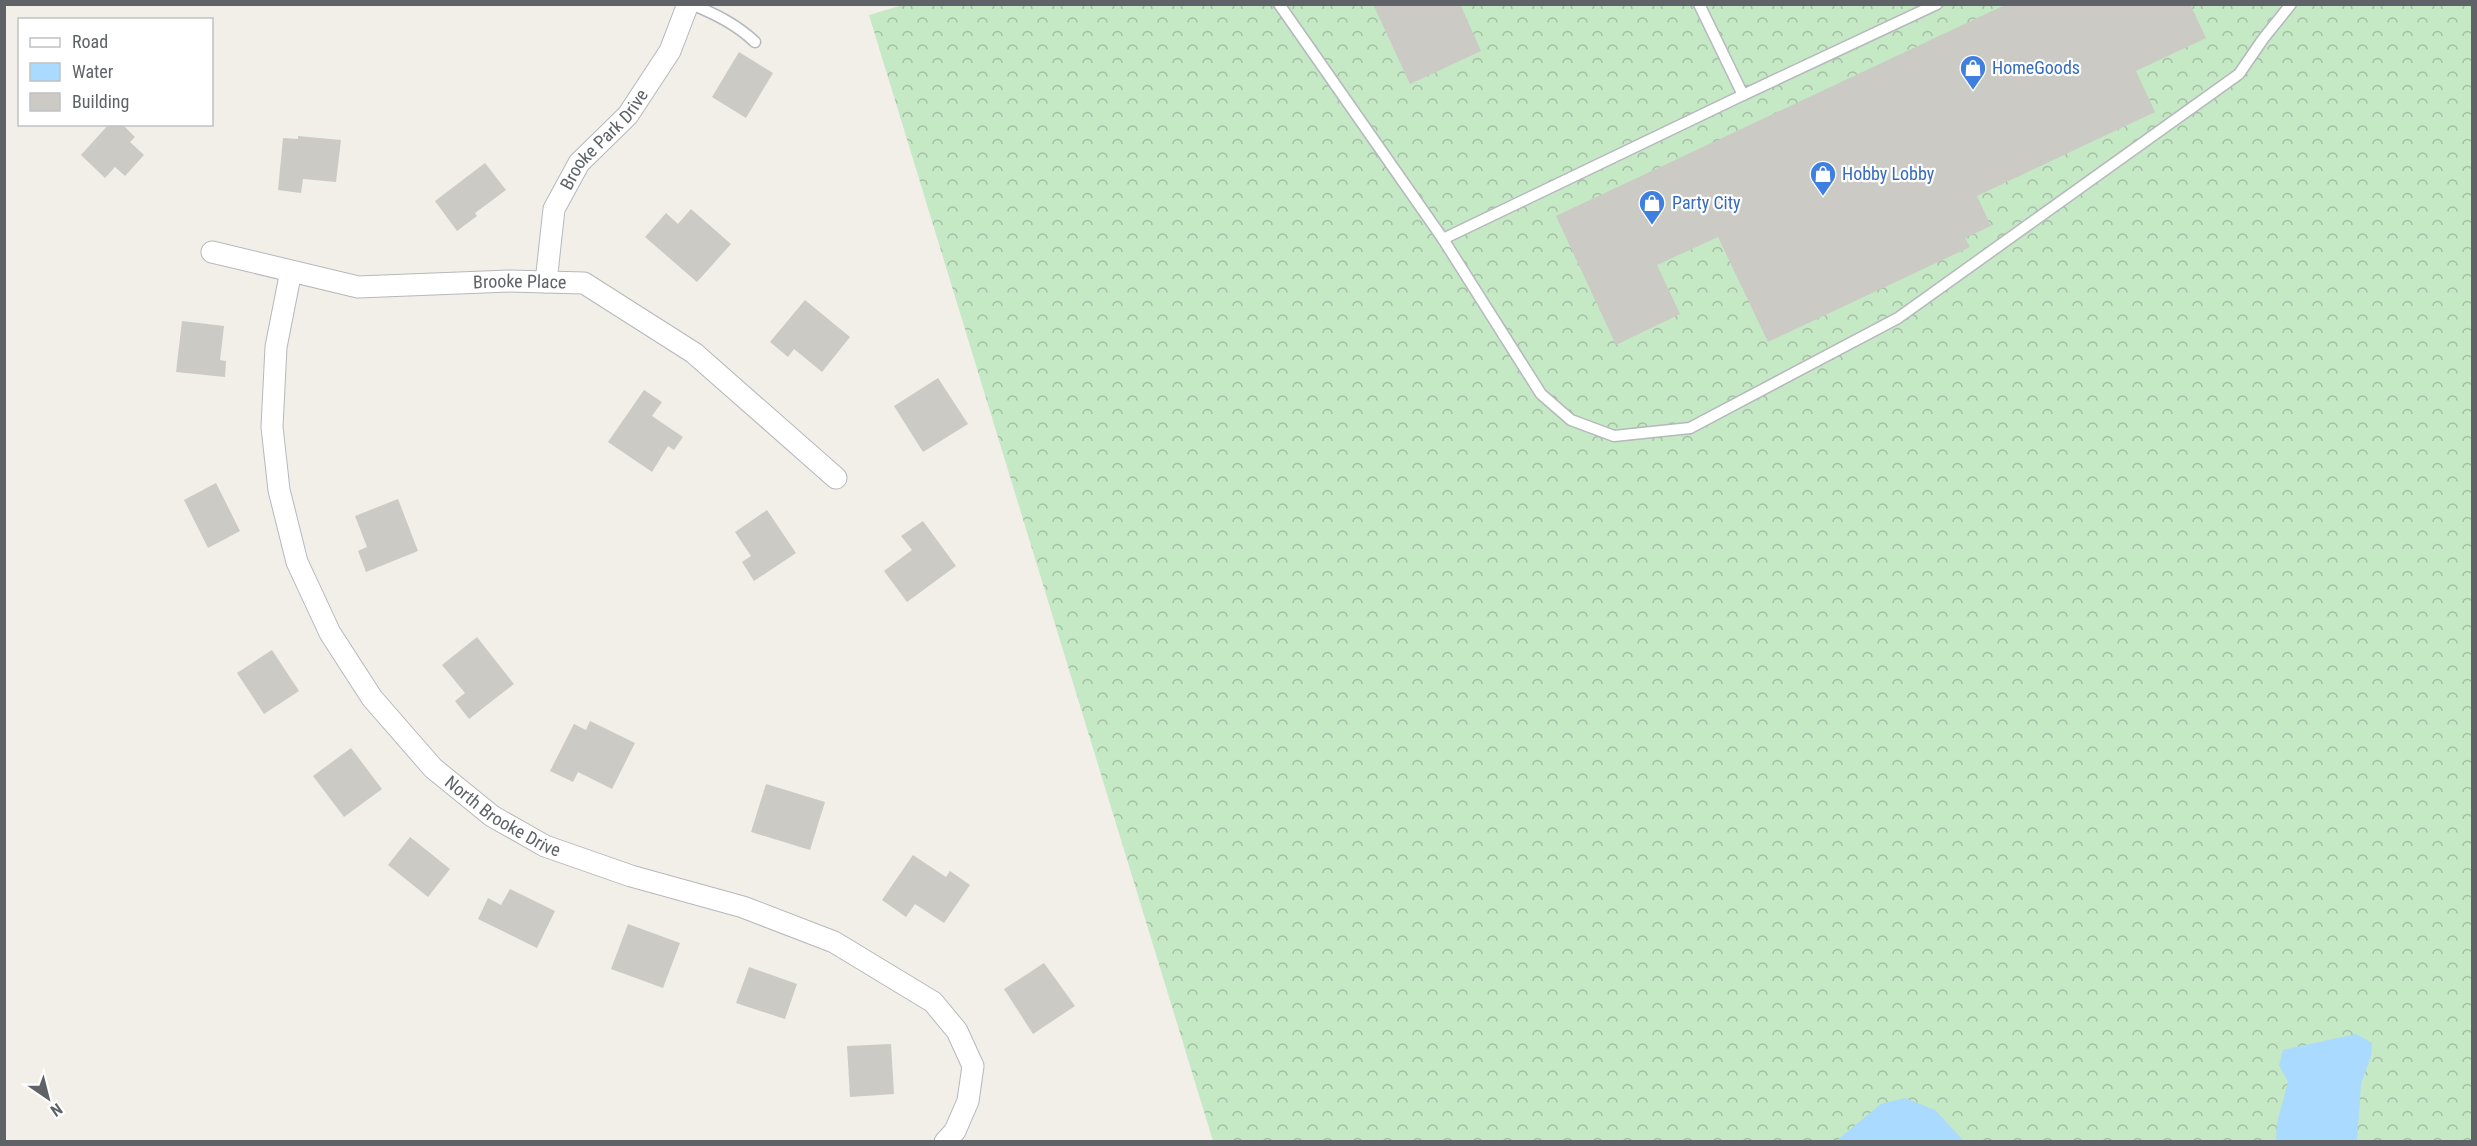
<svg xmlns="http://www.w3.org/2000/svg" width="2477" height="1146" font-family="'Roboto Condensed',sans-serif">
  <defs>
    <pattern id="forest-crowns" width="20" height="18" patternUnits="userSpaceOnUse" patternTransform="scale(1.5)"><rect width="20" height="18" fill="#c5e8c5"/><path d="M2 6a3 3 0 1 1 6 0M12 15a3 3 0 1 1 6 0" fill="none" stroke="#a3c0a4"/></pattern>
  </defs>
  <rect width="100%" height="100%" fill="#f1efe8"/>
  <polygon fill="url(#forest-crowns)" points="906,4 2472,5 2472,1141 1213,1141 869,15"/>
  <g fill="#aadaff">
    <polygon points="2356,1034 2372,1043 2371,1056 2361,1084 2357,1141 2276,1141 2277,1123 2288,1082 2279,1065 2283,1050"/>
    <polygon points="1905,1098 1935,1110 1964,1141 1836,1141 1881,1104"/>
  </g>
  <g fill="#cccac5">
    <polygon points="1373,4 1460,4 1481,51 1410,84"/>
    <polygon points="2007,4 2190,4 2206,38 2136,71 2155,112 1977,196 1991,226 1965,238 1970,247 1768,342 1718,237 1657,265 1680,314 1616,345 1556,216"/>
    <polygon points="739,52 773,73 746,118 712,97"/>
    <polygon points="109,124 122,124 135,137 130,142 144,155 125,176 115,167 105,178 81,155"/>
    <polygon points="298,136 341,140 336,182 303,179 301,193 278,190 283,138 298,139"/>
    <polygon points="485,163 506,190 475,213 477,216 457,231 435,201"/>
    <polygon points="691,209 731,244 697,282 645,237 666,213 678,224"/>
    <polygon points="805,300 850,337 822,372 794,349 788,357 770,342"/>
    <polygon points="182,321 224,326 220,360 226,361 225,377 176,372"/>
    <polygon points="938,378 968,424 923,452 894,406"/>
    <polygon points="644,390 662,402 652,416 683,437 674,450 668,446 652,472 608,442"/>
    <polygon points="216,483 240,531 208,548 184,500"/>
    <polygon points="398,499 418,551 366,572 358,551 367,547 355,516"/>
    <polygon points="767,510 796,553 754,581 742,562 751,556 735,532"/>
    <polygon points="923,521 956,566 907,602 884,571 912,550 901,536"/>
    <polygon points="477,637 514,684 469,719 455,701 465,693 442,665"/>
    <polygon points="272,650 299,691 264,714 237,673"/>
    <polygon points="590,721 635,743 612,789 578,772 573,782 550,771 574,724 586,730"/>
    <polygon points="351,748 382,789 344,817 313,776"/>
    <polygon points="766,784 825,802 810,850 751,832"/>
    <polygon points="410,837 450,869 428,897 388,865"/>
    <polygon points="913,855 946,877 950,871 970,885 944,923 915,904 906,917 882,900"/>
    <polygon points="510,889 555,911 537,948 478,919 488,898 501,905"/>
    <polygon points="628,924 680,943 663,988 611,969"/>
    <polygon points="1044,963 1075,1006 1033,1034 1004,989"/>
    <polygon points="749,967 797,984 785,1019 736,1003"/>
    <polygon points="891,1044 894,1094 850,1097 847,1046"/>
  </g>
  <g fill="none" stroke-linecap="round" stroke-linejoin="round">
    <g stroke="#b5b8bc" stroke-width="13">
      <g id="service">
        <path d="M691,4C715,14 736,24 755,42"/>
        <polyline points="1279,4 1443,239 1743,95 1699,4"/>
        <polyline points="1743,95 1937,4"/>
        <polyline points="1443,239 1541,394 1571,420 1614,436 1690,428 1898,318 2239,74 2263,39 2291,4"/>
      </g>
    </g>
    <g stroke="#b5b8bc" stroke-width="23">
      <g id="minor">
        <path id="s1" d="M212,252L358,287L509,281L584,283L694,353L836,478"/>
        <path id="s2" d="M293,273L289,281L276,347L272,427L279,490L297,562L330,633L372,698L433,768L492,816L545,846L631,876L743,907L834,942L933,1002L957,1031L973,1066L968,1101L955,1131L945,1142"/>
        <path id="s3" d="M546,282L554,209L579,163L628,115L670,51L688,4"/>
      </g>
    </g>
    <use href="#service" stroke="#fff" stroke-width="10"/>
    <use href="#minor" stroke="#fff" stroke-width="21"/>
  </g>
  <defs>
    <g id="shop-pin" transform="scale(1.35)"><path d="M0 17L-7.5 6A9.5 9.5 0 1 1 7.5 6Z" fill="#3f7fe0" stroke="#fff"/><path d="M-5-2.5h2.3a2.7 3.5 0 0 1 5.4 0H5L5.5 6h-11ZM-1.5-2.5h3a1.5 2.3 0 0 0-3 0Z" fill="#fff"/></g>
  </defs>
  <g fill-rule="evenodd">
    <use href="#shop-pin" x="1973" y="68"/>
    <use href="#shop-pin" x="1823" y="174"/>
    <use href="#shop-pin" x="1652" y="203"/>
  </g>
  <g text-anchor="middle" stroke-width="4.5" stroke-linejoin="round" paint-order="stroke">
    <g font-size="18" fill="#366cbe" stroke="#fff" text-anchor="start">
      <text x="1992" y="74">HomeGoods</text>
      <text x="1842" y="180">Hobby Lobby</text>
      <text x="1672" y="209">Party City</text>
    </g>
    <g font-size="18" fill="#5f6368" stroke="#fff">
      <text dy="6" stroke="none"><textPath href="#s3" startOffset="160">Brooke Park Drive</textPath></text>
      <text dy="6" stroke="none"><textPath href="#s1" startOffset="312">Brooke Place</textPath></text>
      <text dy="6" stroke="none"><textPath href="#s2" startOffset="628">North Brooke Drive</textPath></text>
    </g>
  </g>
  <rect width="2477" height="1146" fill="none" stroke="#5f6368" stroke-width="12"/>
  <rect x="18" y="18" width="195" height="108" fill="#ffffff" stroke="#bfc1c3" stroke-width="1.5"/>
  <rect x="30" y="38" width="30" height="9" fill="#ffffff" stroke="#bfc1c3" stroke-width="1.5"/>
  <text x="72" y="48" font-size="18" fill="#5f6368">Road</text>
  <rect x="30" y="63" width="30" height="18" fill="#aadaff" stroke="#bfc1c3" stroke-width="1.5"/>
  <text x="72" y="78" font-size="18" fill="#5f6368">Water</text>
  <rect x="30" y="93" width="30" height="18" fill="#cccac5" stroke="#bfc1c3" stroke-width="1.5"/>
  <text x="72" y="108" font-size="18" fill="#5f6368">Building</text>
  <g transform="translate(48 1098) rotate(145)" stroke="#ffffff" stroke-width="4.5" paint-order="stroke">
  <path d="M0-4.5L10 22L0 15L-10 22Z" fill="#5f6368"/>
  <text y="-9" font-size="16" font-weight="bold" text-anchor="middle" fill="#5f6368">N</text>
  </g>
</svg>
